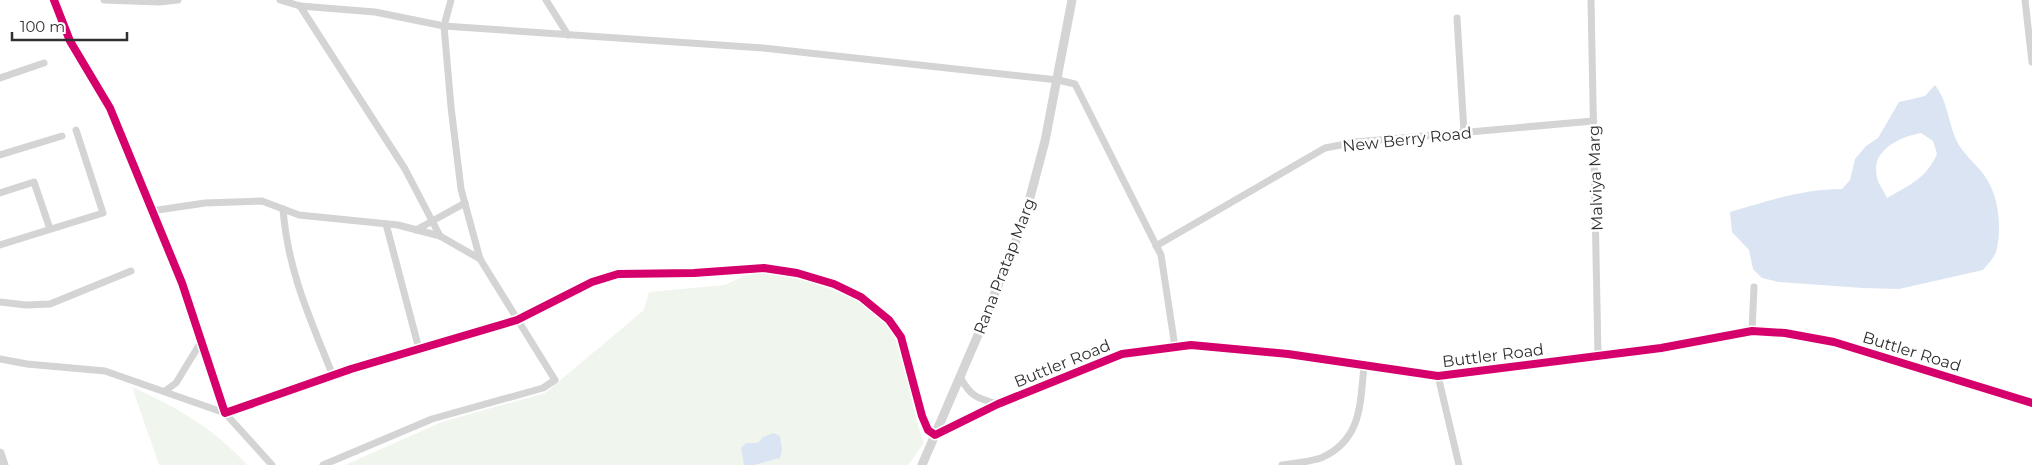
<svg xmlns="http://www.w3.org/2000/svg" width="2032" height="465" font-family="Montserrat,sans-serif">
  <rect width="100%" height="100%" fill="#fff"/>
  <g fill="#f0f5ed">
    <path d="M748,274C762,274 777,273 790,276C834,285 887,306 901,353C910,383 913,414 924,443L908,465H345L442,422L545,393L644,310L649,292L725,285Z"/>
    <path d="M132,387C178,408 212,427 247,465H159Z"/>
  </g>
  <g fill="#dbe4f2" fill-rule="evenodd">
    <path d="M1935,85C1949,103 1948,126 1959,145C1967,158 1980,167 1988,181C1999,200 2002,230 1996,252C1994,258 1987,265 1983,270L1899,289L1863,288L1779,282L1762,278L1753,269L1749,250L1732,232L1730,212C1767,201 1803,189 1842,189L1850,180L1855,159L1866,146L1878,138L1899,102L1925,96ZM1921,133L1933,141L1937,154C1926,179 1909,185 1887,198C1884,191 1878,184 1877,177C1870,150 1900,137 1921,133Z"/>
    <polygon points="774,433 780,436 782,450 780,458 754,465 744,465 741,448 746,443 758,443 763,437"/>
  </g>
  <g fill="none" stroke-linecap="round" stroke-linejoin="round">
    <g stroke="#d4d4d4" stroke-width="7">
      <polyline points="54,0 70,41 110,108 182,283 225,413 351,369 517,320 592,282 618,274 694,273 764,268 797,273 834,284 861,297 889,320 901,337 922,416 928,430 935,435 998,404 1122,354 1191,345 1288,354 1438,376 1661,348 1752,331 1785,333 1834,342 2032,403"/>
      <polyline points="104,0 159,2 178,0"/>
      <polyline points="280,0 300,6 375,12 444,26 763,48 1058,80 1075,84 1161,255 1175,347"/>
      <polyline points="546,0 568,35"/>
      <polyline points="1591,0 1598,356"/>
      <polyline points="2025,0 2032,62"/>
      <polyline points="300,6 405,169 440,236"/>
      <polyline points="1457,18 1464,132"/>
      <polyline points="0,78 44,63"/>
      <polyline points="0,155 62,136"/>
      <polyline points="0,193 34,182 50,229"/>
      <path d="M283,209C288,272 310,318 333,376"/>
      <polyline points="151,211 205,203 262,201 299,215 398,225 440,236 480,259"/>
      <polyline points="386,224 419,349"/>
      <polyline points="416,230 465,203"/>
      <polyline points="0,245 103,213 76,130"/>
      <polyline points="1156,246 1325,148 1356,142 1593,121"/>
      <polyline points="0,302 26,305 50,304 131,271"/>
      <polyline points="1752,331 1754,287"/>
      <polyline points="0,359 27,364 105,371 225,413 272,465"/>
      <polyline points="1438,376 1459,465"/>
      <path d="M960,377C971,397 977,398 998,404"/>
      <polyline points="165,391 176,383 201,342"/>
      <polyline points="323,465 432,419 543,388 555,380 480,259 461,189 451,107 444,26 451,0"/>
      <path d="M1282,465C1294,463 1309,462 1321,458C1362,440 1360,404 1364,366"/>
    </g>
    <g stroke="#d4d4d4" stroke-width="9">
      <polyline points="0,453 4,465"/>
      <polyline points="922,465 981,328 1024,220 1045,141 1072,0"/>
    </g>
    <g stroke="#fff" stroke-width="11">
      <polyline id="cycleway" points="54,0 70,41 110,108 182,283 225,413 351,369 517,320 592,282 618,274 694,273 764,268 797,273 834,284 861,297 889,320 901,337 922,416 928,430 935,435 998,404 1122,354 1191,345 1288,354 1438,376 1661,348 1752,331 1785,333 1834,342 2032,403"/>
    </g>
    <use href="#cycleway" stroke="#d6006c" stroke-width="8"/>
  </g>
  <g text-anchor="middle" stroke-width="5" stroke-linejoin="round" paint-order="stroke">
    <g font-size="16" fill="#303030" stroke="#fff">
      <text transform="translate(1407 139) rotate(-6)" y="6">New Berry Road</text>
      <text transform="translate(1595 178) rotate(-92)" y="6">Malviya Marg</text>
      <text transform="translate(1004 266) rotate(-69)" y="6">Rana Pratap Marg</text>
      <text transform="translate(1912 351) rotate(17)" y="6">Buttler Road</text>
      <text transform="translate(1493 355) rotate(-7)" y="6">Buttler Road</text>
      <text transform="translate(1062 363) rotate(-22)" y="6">Buttler Road</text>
    </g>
  </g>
  <path d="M12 32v8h115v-8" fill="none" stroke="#303030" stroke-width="2.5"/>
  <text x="20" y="32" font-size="15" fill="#303030" stroke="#ffffff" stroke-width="4" paint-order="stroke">100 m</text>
</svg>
